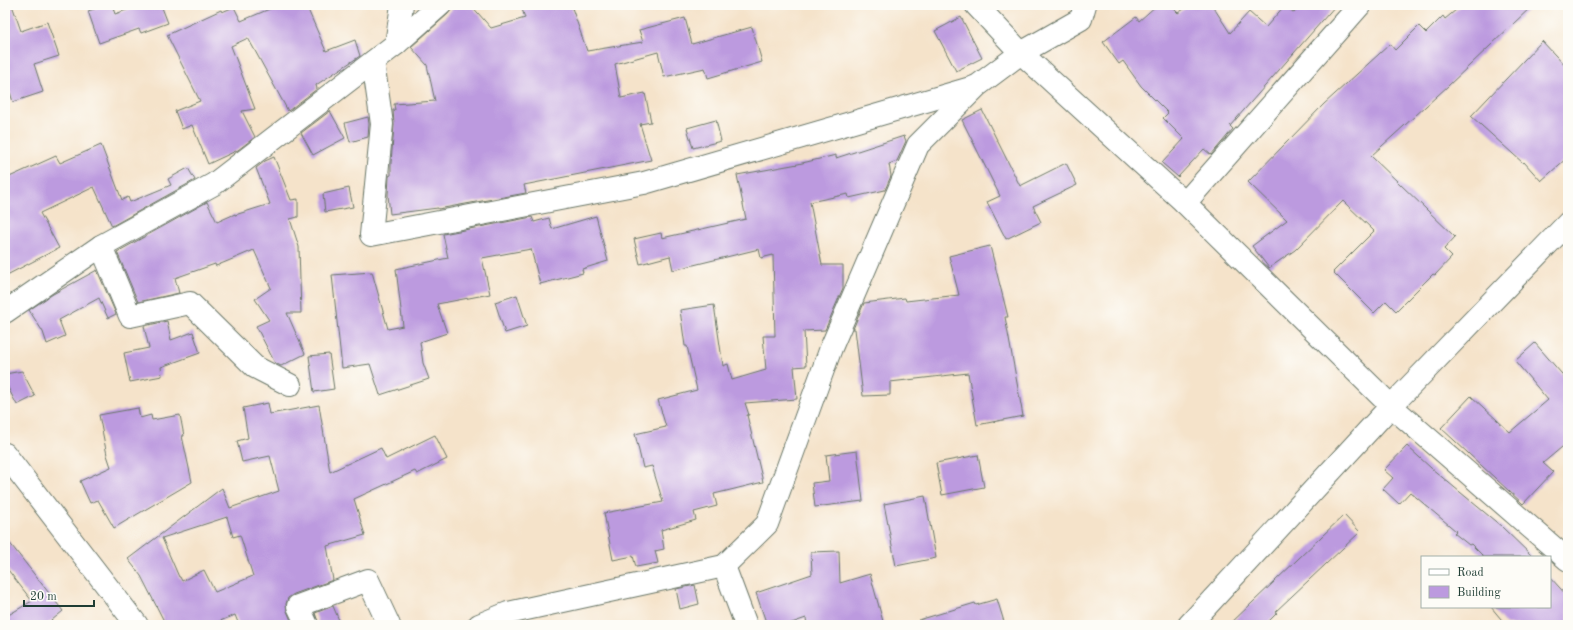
<svg xmlns="http://www.w3.org/2000/svg" width="1573" height="630" font-family="'Old Standard TT',serif">
  <rect width="100%" height="100%" fill="#fdfcf7"/>
  <filter id="ink" filterUnits="userSpaceOnUse"><feTurbulence type="fractalNoise" baseFrequency=".025" numOctaves="2"/><feDisplacementMap in="SourceGraphic" scale="8" xChannelSelector="R" yChannelSelector="G"/><feConvolveMatrix kernelMatrix="1 2 1 2 8 2 1 2 1" color-interpolation-filters="sRGB"/></filter>
  <filter id="wash" filterUnits="userSpaceOnUse"><feTurbulence type="fractalNoise" baseFrequency=".012" numOctaves="4" result="noise"/><feDisplacementMap in="SourceGraphic" scale="16" xChannelSelector="R" yChannelSelector="G"/><feGaussianBlur stdDeviation="0.9" result="paint"/><feColorMatrix in="noise" values="0 0 0 0 0 0 0 0 0 0 0 0 0 0 0 0 0 1.4 0 .05"/><feComposite in="paint" operator="in"/></filter>
  <g filter="url(#wash)">
    <rect width="100%" height="100%" fill="#f5e3ca"/>
    <g id="blocks">
      <g fill="#bc9adf" fill-rule="evenodd">
        <polygon points="5,5 12,5 21,31 47,22 59,56 34,64 43,92 13,102 5,76"/>
        <polygon points="106,5 112,5 115,14 141,5 161,5 168,23 141,33 139,29 99,43 88,11"/>
        <polygon points="279,5 306,5 326,51 355,40 360,56 316,85 317,89 288,111 248,38 231,46 255,109 242,111 255,137 238,150 208,164 192,125 182,129 175,111 200,101 167,35 221,10 222,12 234,7 241,21"/>
        <polygon points="452,5 471,5 491,28 525,18 522,9 533,5 571,5 587,51 643,42 639,30 685,18 692,44 752,27 762,62 708,78 705,68 664,77 658,52 615,64 621,98 645,93 651,122 640,124 651,160 524,185 526,193 438,209 438,208 390,214 388,195 389,176 391,175 391,163 394,125 393,110 395,110 394,104 435,101 427,65 411,47 448,14 452,9"/>
        <polygon points="1157,5 1170,5 1178,13 1190,5 1212,5 1230,33 1249,12 1266,27 1285,5 1294,13 1301,5 1336,5 1230,126 1233,129 1211,155 1204,149 1178,177 1162,163 1184,139 1163,118 1168,113 1141,86 1123,61 1119,64 1103,42 1136,17 1139,21"/>
        <polygon points="1462,5 1533,5 1448,86 1371,156 1455,237 1444,249 1452,257 1435,275 1433,274 1396,311 1386,301 1374,313 1333,272 1374,231 1343,201 1295,250 1269,268 1252,246 1287,220 1248,182 1324,104 1390,44 1395,50 1419,26 1426,33 1443,16 1445,19"/>
        <polygon points="961,17 982,58 956,71 935,31"/>
        <polygon points="1542,41 1568,69 1568,157 1541,181 1524,162 1523,163 1471,116"/>
        <polygon points="982,110 1020,186 1066,163 1077,185 1033,206 1041,222 1006,239 987,202 1000,196 962,120"/>
        <polygon points="330,111 345,138 313,155 301,133"/>
        <polygon points="368,117 369,124 368,137 350,142 345,123"/>
        <polygon points="716,120 721,141 693,148 687,128"/>
        <polygon points="904,136 906,141 897,161 889,164 891,176 885,190 849,198 848,194 810,202 822,265 843,265 843,288 825,330 804,331 806,366 794,367 797,399 745,403 749,415 747,415 763,482 714,494 717,506 694,512 696,520 661,530 664,549 655,551 658,563 636,567 633,556 613,560 604,513 663,502 652,466 643,468 635,434 666,427 658,400 697,390 687,346 685,346 680,310 714,305 723,366 728,364 732,380 766,370 763,336 775,336 773,255 761,258 759,249 673,270 670,256 640,264 634,239 661,233 662,238 746,219 737,175 798,164 836,155 836,158"/>
        <polygon points="101,145 122,200 128,197 130,202 171,185 168,179 188,168 195,180 112,226 94,187 40,213 59,248 5,276 5,179 56,156 60,163"/>
        <polygon points="274,157 291,200 298,199 298,217 290,219 299,247 301,313 287,313 305,354 281,366 275,363 256,326 269,320 255,299 271,288 254,250 216,266 215,264 175,278 179,293 138,302 117,252 207,202 217,222 235,214 235,215 270,204 256,168 265,161"/>
        <polygon points="349,188 353,207 325,212 323,194"/>
        <polygon points="596,216 608,261 582,269 583,273 540,284 531,249 482,258 490,294 437,304 447,333 420,342 423,363 429,379 380,395 370,364 342,368 332,275 372,272 388,329 403,326 396,269 448,258 443,234 532,217 534,222 549,218 552,229"/>
        <polygon points="990,246 1008,317 1005,317 1023,416 977,425 968,373 890,382 890,395 863,396 855,329 853,329 864,303 905,298 906,301 959,295 949,256"/>
        <polygon points="97,270 116,314 108,318 99,298 59,320 65,336 47,344 43,332 29,310 53,294"/>
        <polygon points="517,295 527,326 505,333 495,302"/>
        <polygon points="167,321 171,340 193,332 200,353 161,367 162,376 130,382 124,353 149,348 144,326"/>
        <polygon points="1535,343 1568,381 1568,442 1543,463 1553,472 1523,504 1441,428 1471,396 1510,432 1548,400 1515,361"/>
        <polygon points="329,354 334,389 314,392 309,356"/>
        <polygon points="22,371 35,396 17,405 5,382 5,374"/>
        <path d="M268,403L270,414L319,405L330,472L381,448L386,459L435,435L447,459L417,474L415,471L354,499L365,535L327,546L333,580L294,594L288,598L286,604L287,611L293,625H239L235,615L210,625H166L141,576L128,559L222,488L230,508L279,491L270,456L242,462L237,441L248,438L243,408ZM227,517L233,537L240,535L253,576L215,592L204,570L182,581L180,577H179L162,538Z"/>
        <polygon points="138,408 140,418 151,415 152,420 180,415 184,436 182,436 192,482 114,528 98,500 90,503 80,481 111,467 107,455 99,415"/>
        <polygon points="1407,446 1431,468 1501,526 1533,557 1484,557 1471,544 1469,545 1454,533 1456,531 1410,492 1399,504 1383,489 1393,478 1384,470"/>
        <polygon points="857,451 863,501 815,507 812,483 829,481 826,455"/>
        <polygon points="978,455 984,487 942,495 936,463"/>
        <polygon points="925,496 936,558 896,566 884,504"/>
        <polygon points="1344,515 1360,532 1275,612 1277,613 1265,625 1229,625"/>
        <polygon points="5,537 63,611 46,625 5,625 5,617 32,601 5,566"/>
        <polygon points="839,551 840,583 870,574 884,625 807,625 806,618 786,625 767,625 756,593 812,574 811,552"/>
        <polygon points="1550,577 1568,597 1568,625 1506,625 1491,607 1550,607"/>
        <polygon points="695,585 699,604 680,609 676,589"/>
        <polygon points="997,599 1005,625 920,625 919,620 975,603 976,605"/>
        <polygon points="333,606 341,625 319,625 315,613"/>
      </g>
    </g>
  </g>
  <g filter="url(#ink)">
    <use href="#blocks" fill-opacity="0" stroke="#6a7768" stroke-width="1"/>
    <g fill="none" stroke-linecap="round" stroke-linejoin="round">
      <g stroke="#6a7768" stroke-width="24">
        <g id="minor">
          <polyline points="976,5 1021,53 1185,203 1391,406 1568,560"/>
          <polyline points="396,44 402,5"/>
          <polyline points="373,62 382,124 371,235 644,183 974,87"/>
          <polyline points="1185,203 1360,5"/>
          <polyline points="101,246 130,316 190,303 255,367 290,385"/>
          <polyline points="5,312 101,246 214,184 396,44 440,5"/>
          <polyline points="5,454 137,625"/>
          <polyline points="724,566 746,625"/>
          <polyline points="307,625 298,606 368,580 389,625"/>
          <polyline points="479,625 508,613 724,566 767,524 831,348 918,145 977,86 1021,53 1081,19 1085,5"/>
        </g>
      </g>
      <g stroke="#6a7768" stroke-width="24">
        <polyline id="tertiary" points="1189,625 1391,406 1568,223"/>
      </g>
      <use href="#minor" stroke="#fff" stroke-width="22"/>
      <use href="#tertiary" stroke="#fff" stroke-width="22"/>
    </g>
  </g>
  <rect width="1573" height="630" fill="none" stroke="#fdfcf7" stroke-width="20"/>
  <rect x="1421" y="556" width="130" height="52" fill="#fdfcf7" stroke="#a4b0a9"/>
  <rect x="1429" y="569" width="20" height="6" fill="#ffffff" stroke="#a4b0a9"/>
  <text x="1457" y="576" font-size="12" fill="#1f3d34">Road</text>
  <rect x="1429" y="586" width="20" height="12" fill="#bc9adf" stroke="#a4b0a9"/>
  <text x="1457" y="596" font-size="12" fill="#1f3d34">Building</text>
  <path d="M24 600v6h70v-6" fill="none" stroke="#1f3d34" stroke-width="2"/>
  <text x="30" y="600" font-size="12" fill="#1f3d34" stroke="#fdfcf7" stroke-width="3" paint-order="stroke">20 m</text>
</svg>
